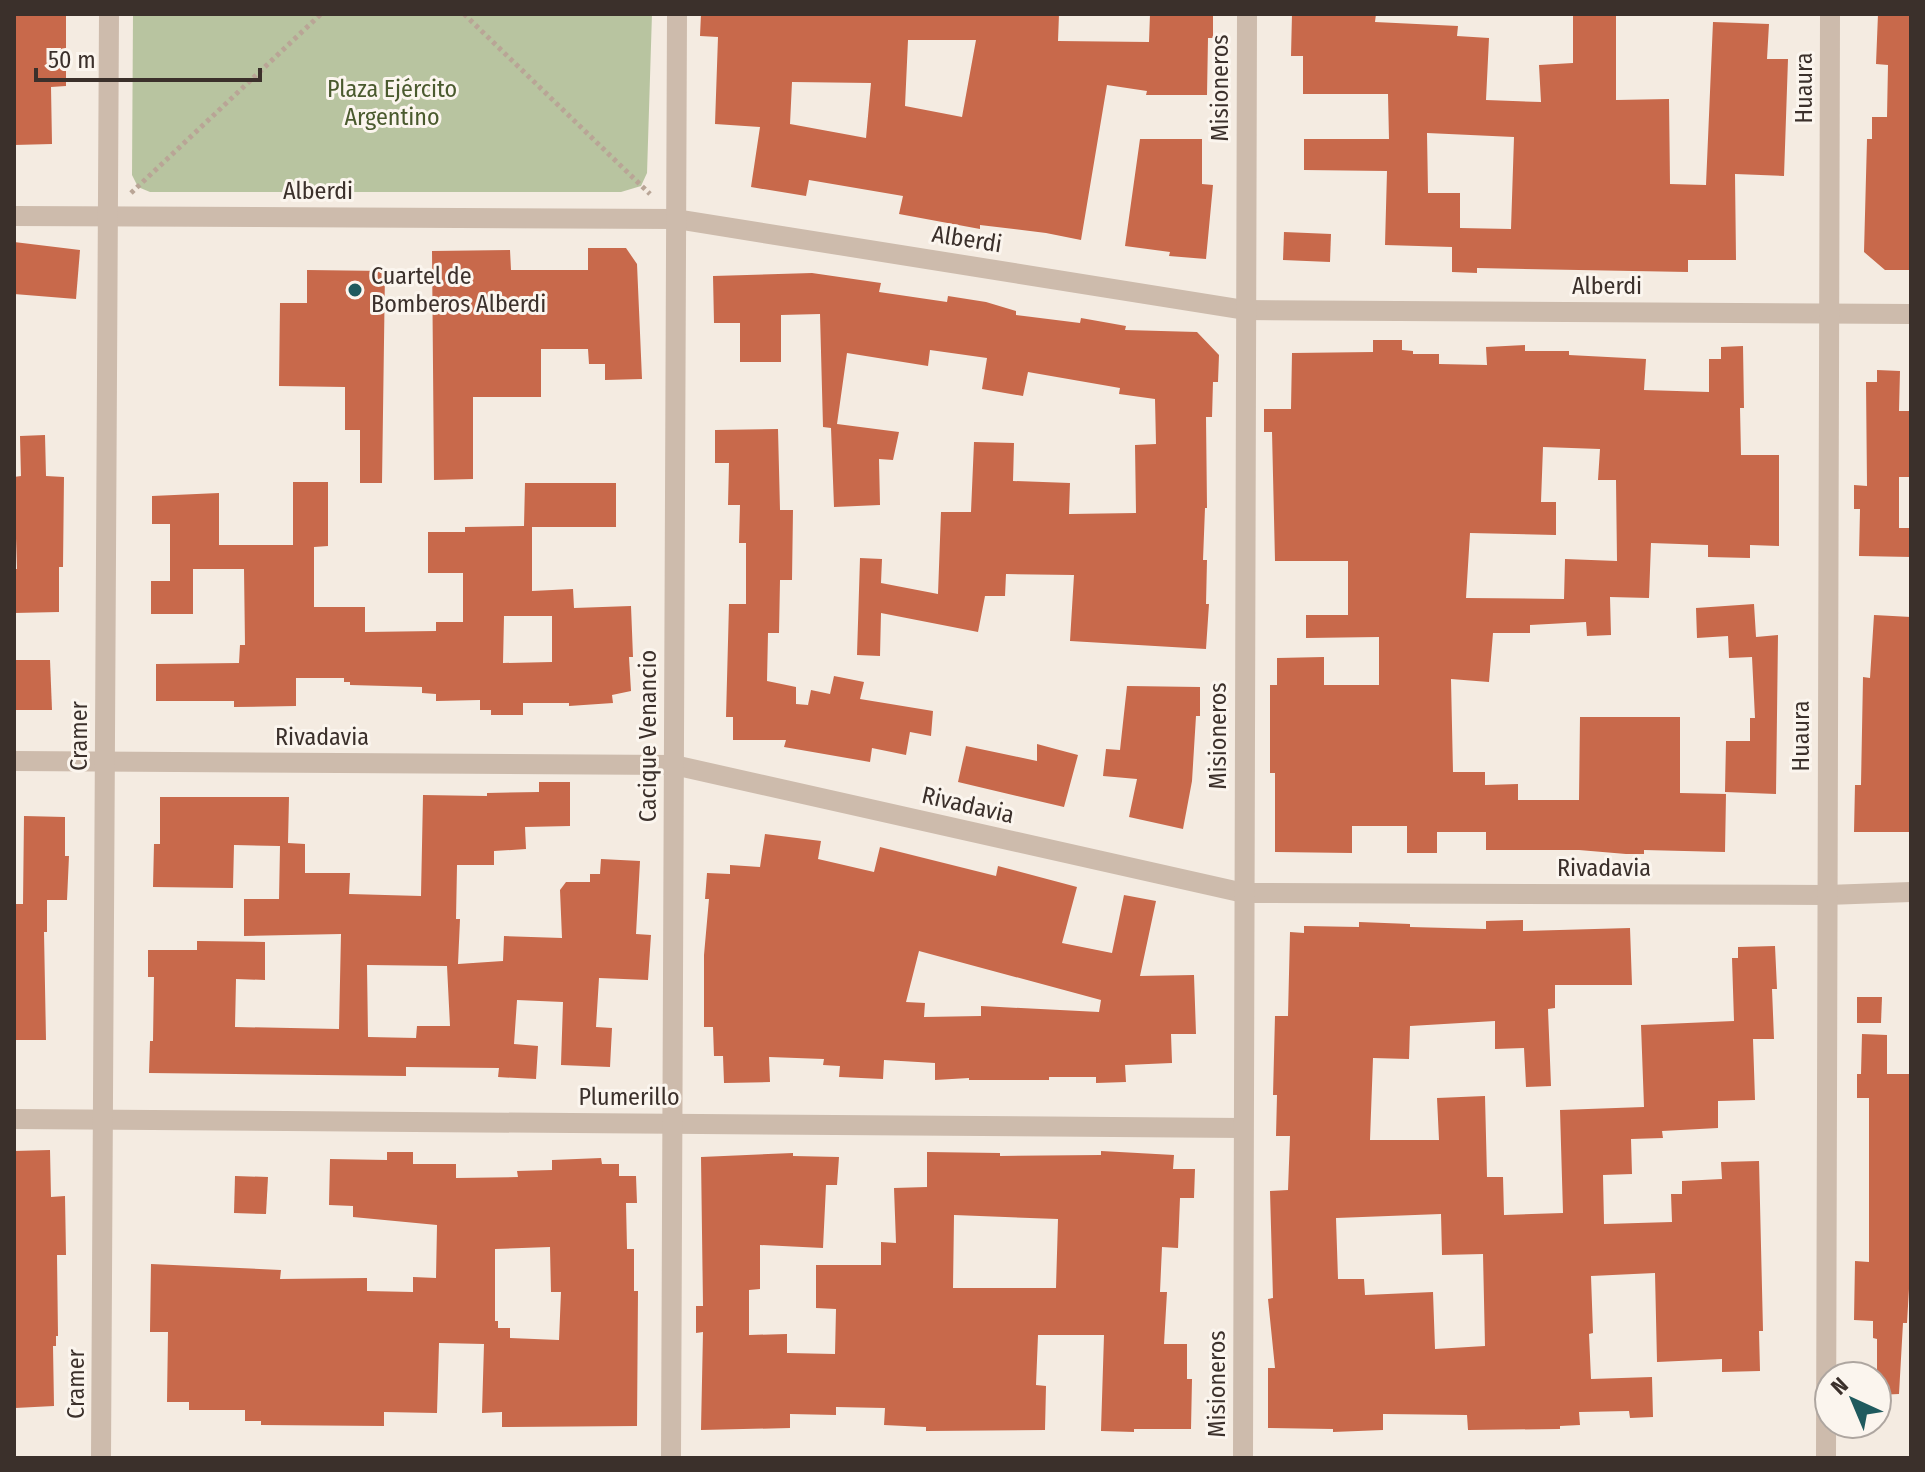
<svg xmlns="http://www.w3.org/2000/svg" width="1925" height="1472" font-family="'Fira Sans Condensed',sans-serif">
  <rect width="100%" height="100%" fill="#f4ebe1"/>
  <polygon fill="#b8c4a0" points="133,14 652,14 647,173 641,186 621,192 150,192 138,187 132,175"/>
  <g fill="#c8694b" fill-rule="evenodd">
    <polygon points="14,14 66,14 66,86 51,87 52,144 14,145"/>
    <path d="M701,14H1059L1058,41L1149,42L1150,14H1213V38H1208L1207,95H1146L1147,91L1107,85L1081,240L1046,233L980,225V229L899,214L903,196L809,180L806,196L751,187L760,127L715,124L718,37L700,36ZM908,40H976L962,117L905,106ZM792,82L871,83L866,138L790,124Z"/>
    <path d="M1292,14H1376L1375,22L1458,26L1457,36L1489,38L1486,100L1541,102L1539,65L1573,63V14H1616V100L1669,99L1670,184L1706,185L1713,22L1769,24L1767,59H1788L1784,176L1735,174L1736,260H1688V272L1477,268V273L1452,272V247L1385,245L1387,171L1304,170V139H1389L1388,94H1303V56H1291ZM1427,133L1514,137L1511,229L1460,228V193H1428Z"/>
    <polygon points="1878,14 1911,14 1911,270 1885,270 1864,252 1867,139 1872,139 1872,117 1887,117 1888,65 1876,64"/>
    <polygon points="1140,139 1202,139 1202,184 1213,185 1206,259 1169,256 1170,252 1125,246"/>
    <polygon points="1284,232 1331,234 1330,262 1283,260"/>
    <polygon points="14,242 80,250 76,299 14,294"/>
    <polygon points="588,248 626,248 637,264 642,379 605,380 605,364 589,364 588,349 541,349 541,397 473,397 473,479 434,480 432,251 510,250 511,270 588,270"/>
    <polygon points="307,270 385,271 382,483 360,483 360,430 345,430 345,387 279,386 280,303 307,303"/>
    <polygon points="812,273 881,283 879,292 947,302 948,296 986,302 1016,311 1016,315 1080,323 1081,318 1126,326 1125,330 1197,332 1219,355 1218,382 1213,382 1212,417 1206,417 1207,508 1205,508 1203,560 1207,560 1206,604 1209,604 1206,649 1070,641 1074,575 1006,574 1005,596 985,596 978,632 881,613 880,656 857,655 860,558 882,559 881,583 938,594 941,512 971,512 974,442 1014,443 1013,481 1070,483 1069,514 1136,513 1135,445 1156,444 1155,399 1119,394 1120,388 1028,372 1023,396 982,389 987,358 930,350 928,366 847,353 837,424 899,432 893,460 879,459 880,505 834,507 831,428 823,427 820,314 781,315 781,362 740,362 740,323 714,323 713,276"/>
    <path d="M1373,340H1402V350L1413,351V354H1439V364L1487,365L1486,347L1525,345V351H1569V355L1646,359L1644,390L1709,392V359H1721V347L1743,346L1744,408H1740L1741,455H1779V546L1750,545V558L1708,557V545L1651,543L1649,598L1610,597L1611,635L1587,636L1586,622L1530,625V633H1493L1489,682L1451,679L1453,772H1485V785L1518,784V800H1579L1580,717H1680V793L1726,794L1725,852L1644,850V854H1626L1579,850H1486V832H1437V853H1407V826H1352V853L1275,852V773H1270V685H1277V658L1324,657V685H1379V637L1306,638V615H1348V561H1275L1272,432H1264V409H1291L1292,353L1373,352ZM1543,447L1600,449L1598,480H1616L1617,561L1565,559L1564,599L1466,598L1470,533L1556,535V502H1541Z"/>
    <polygon points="1877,370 1900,371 1899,411 1911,411 1911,477 1899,477 1899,528 1911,528 1911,557 1859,556 1860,509 1854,509 1854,485 1867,486 1866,382 1877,382"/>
    <polygon points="778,429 780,510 793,510 792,580 780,580 779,633 768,633 767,681 796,687 796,704 808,705 811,690 830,694 834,676 864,682 860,699 933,711 931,736 910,732 906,755 872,748 870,762 784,747 786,740 733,740 733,717 726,717 729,604 746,604 746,543 739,543 740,505 728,505 729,463 715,463 715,430"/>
    <polygon points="45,435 46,476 64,477 63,567 59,567 59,612 14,613 14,569 17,569 14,477 21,476 20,436"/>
    <path d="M293,482H328V546L314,547V607H365V632L436,631V622H463V573H428V532H465V527L524,526L525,483H616V527H532V591L573,589L574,608L631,606L633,657H629L631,691L612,695L613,703L569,706V703H523V715H491V710H480V700L436,701V694L422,693V687L350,685V682H344V678H296V706L234,707V701H156V664L239,663L240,645H245L244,569H193V614H151V581H170V524H152V496L219,493V545H293ZM504,616H552V662L503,663Z"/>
    <polygon points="1754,604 1756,637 1778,635 1776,794 1725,792 1726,741 1750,741 1750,718 1755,718 1752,657 1729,658 1728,636 1697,638 1696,608"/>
    <polygon points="1874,615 1911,617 1911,832 1854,832 1855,785 1861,785 1863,677 1870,678"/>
    <polygon points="14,660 50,660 52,710 14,710"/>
    <polygon points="1127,686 1200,687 1200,716 1196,716 1192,781 1183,829 1129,817 1137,779 1103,776 1106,749 1120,750"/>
    <polygon points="1037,744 1078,755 1064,807 958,782 966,746 1037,761"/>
    <path d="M539,782H570V826L525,827L526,849L494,851V865H457L456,919H460L458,964L503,961L504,936L562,938L560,890L566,882H590V874H600L601,859L640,861L636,934L651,935L648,980L599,978L596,1027L612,1028L610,1067L561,1065L563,1002L517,1000L514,1044L538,1046L536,1079L498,1077L499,1068L406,1067V1076L149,1073L150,1041H153L154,977H148V950H197V941L265,942V980L236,979L235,1027L339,1029L341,934L244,936V899H279L280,846L234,845L233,888L153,887L154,844H160V797H289L288,843L305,844V873H350L349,894L421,896L423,795L487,796V793L539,792ZM367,965L447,966L450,1026H417L416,1038L368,1037Z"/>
    <polygon points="24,816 65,817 65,856 69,856 67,900 47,900 47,932 44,932 46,1040 14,1040 14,904 23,904"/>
    <path d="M765,834L821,841L818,859L874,872L880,847L996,876L998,866L1077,887L1062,943L1112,953L1124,895L1156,901L1140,976L1194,975L1196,1034H1171L1172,1063L1125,1065L1126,1082L1096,1083V1077H1049V1080H969V1078L935,1080V1063L884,1060L883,1079L839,1077L840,1066L823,1065L824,1059L769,1057L770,1082L724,1083L723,1056H714L713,1027H704V955L709,899H705L707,873L730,874V865L760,867ZM919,951L1101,1000L1099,1012L981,1006V1016L924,1017L925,1003L906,1002Z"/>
    <path d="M1523,920V931L1630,928L1632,985H1555V1008L1548,1009L1551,1086L1526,1087L1524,1048L1495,1049V1021L1410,1026L1409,1059L1373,1058L1370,1140H1439L1437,1098L1485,1096L1487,1177H1503L1504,1215L1563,1213L1560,1110L1644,1107L1641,1025L1734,1021L1732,958H1738V947L1775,946L1777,989H1772L1774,1039H1753L1755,1100L1718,1101V1128L1662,1131L1663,1138L1631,1139L1632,1174L1603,1175L1604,1224L1672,1222L1671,1194H1682V1181L1722,1179L1721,1162L1759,1161L1763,1331H1759L1760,1371L1722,1372V1359L1657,1362L1655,1273L1591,1276L1593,1333L1589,1334L1591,1379L1652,1377L1653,1417L1630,1418L1629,1411L1579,1412L1580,1425L1560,1426V1429L1468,1430L1467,1415L1383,1414V1430L1333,1432V1429L1268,1428V1368H1275L1268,1299L1273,1298L1270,1191L1288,1190L1290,1136H1276L1277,1095H1273L1275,1016H1288L1290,932L1304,933V926L1359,927V922L1410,924V927L1486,929V921ZM1441,1214L1442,1255L1483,1254L1485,1346L1435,1349L1433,1292L1365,1295L1364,1279H1338L1336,1218Z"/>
    <polygon points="1857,997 1882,997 1881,1023 1857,1023"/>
    <polygon points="1862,1034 1887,1035 1887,1074 1911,1074 1909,1185 1911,1185 1911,1289 1909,1289 1907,1323 1903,1323 1899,1394 1877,1395 1877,1339 1873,1338 1873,1321 1854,1320 1855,1261 1869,1262 1869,1098 1857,1098 1857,1074 1861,1074"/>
    <polygon points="50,1150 51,1197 65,1196 66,1255 57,1255 58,1336 56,1336 56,1346 53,1346 54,1406 15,1408 14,1151"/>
    <path d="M1101,1151L1174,1155L1173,1169H1195L1194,1198H1180L1178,1248L1162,1247L1160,1292H1167L1164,1344H1187V1379H1192L1191,1429H1134V1432L1101,1431L1104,1335H1038L1036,1385L1046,1386L1045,1430L926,1431V1427L884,1425L885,1408L836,1407V1415L790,1414V1428L701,1430L703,1332L696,1333V1306H703L701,1157L793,1153V1156L839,1157L837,1185H826L823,1248L760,1245V1289L749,1290V1335L787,1334V1353L835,1354L836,1309L816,1308V1265H881V1242L896,1243L894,1188L927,1187V1152L1000,1153V1156L1101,1155ZM954,1215L1058,1219L1056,1288H953Z"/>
    <path d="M387,1152H413V1164H456V1178L518,1177L517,1171L552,1170V1160L601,1158L602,1164H619V1176H636L637,1203H626L627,1249H634V1291H638L637,1426L502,1427V1412L482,1413L484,1344L439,1343L437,1413L384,1412V1426L261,1425V1421H245V1410H189V1402H167L168,1332H150L151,1264L281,1270L280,1279L367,1278V1291L413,1292V1277L436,1278L437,1225L353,1217V1206L329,1205L330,1159L387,1160ZM550,1247L551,1292H561L559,1340L510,1338V1328H498V1321H495V1249Z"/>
    <polygon points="235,1176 268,1177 266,1214 234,1213"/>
  </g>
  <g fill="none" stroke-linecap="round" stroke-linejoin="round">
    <g stroke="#b9a596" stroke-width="5" stroke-dasharray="4 4" stroke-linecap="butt">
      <polyline points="464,14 650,194"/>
      <polyline points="131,193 321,14"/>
    </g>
    <g stroke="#cdbbac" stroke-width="20">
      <polyline points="14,216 676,219 1245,310 1911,314"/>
      <polyline points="14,761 674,765 1244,893 1827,895 1911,892"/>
      <polyline points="14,1119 1243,1128"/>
      <polyline points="101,1458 109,14"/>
      <polyline points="671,1458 677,14"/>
      <polyline points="1243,1458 1247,14"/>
      <polyline points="1826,1458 1830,14"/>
    </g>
  </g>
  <circle fill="#1f5a5e" stroke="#fbf5ee" stroke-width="3" cx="355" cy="290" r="8"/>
  <g text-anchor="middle" stroke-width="6" stroke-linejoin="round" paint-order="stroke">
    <g font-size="24" fill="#3b302b" stroke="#fbf5ee">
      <text transform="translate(1220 88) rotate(-90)" y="8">Misioneros</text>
      <text transform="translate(1804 88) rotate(-90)" y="8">Huaura</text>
      <text x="318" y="199">Alberdi</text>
      <text transform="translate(967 239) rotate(9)" y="8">Alberdi</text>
      <text x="1607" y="294">Alberdi</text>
      <text transform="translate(79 736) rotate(-90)" y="8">Cramer</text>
      <text transform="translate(648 736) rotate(-90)" y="8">Cacique Venancio</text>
      <text transform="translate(1218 736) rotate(-90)" y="8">Misioneros</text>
      <text transform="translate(1801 736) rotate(-90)" y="8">Huaura</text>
      <text x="322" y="745">Rivadavia</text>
      <text transform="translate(968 805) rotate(13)" y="8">Rivadavia</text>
      <text x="1604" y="876">Rivadavia</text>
      <text x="629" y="1105">Plumerillo</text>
      <text transform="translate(76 1384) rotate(-90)" y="8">Cramer</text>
      <text transform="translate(1217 1384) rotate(-90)" y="8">Misioneros</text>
    </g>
    <g font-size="24" fill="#4a5a2e" stroke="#fbf5ee">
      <text x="392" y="97">Plaza Ejército<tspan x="392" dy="28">Argentino</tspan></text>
    </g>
    <g font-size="24" fill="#3b302b" stroke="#fbf5ee" text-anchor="start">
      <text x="371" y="284">Cuartel de<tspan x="371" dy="28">Bomberos Alberdi</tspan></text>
    </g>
  </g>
  <rect width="1925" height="1472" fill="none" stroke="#3b302b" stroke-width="32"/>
  <g transform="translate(1853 1400) rotate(316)"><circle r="38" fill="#fbf5ee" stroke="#aea6a0" stroke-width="2"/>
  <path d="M0-6L14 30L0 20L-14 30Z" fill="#1f5a5e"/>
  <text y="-12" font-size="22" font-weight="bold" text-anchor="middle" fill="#3b302b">N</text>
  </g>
  <path d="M36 68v12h224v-12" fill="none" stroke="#3b302b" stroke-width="4"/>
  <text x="48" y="68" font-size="24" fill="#3b302b" stroke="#fbf5ee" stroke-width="6" paint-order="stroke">50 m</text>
</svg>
